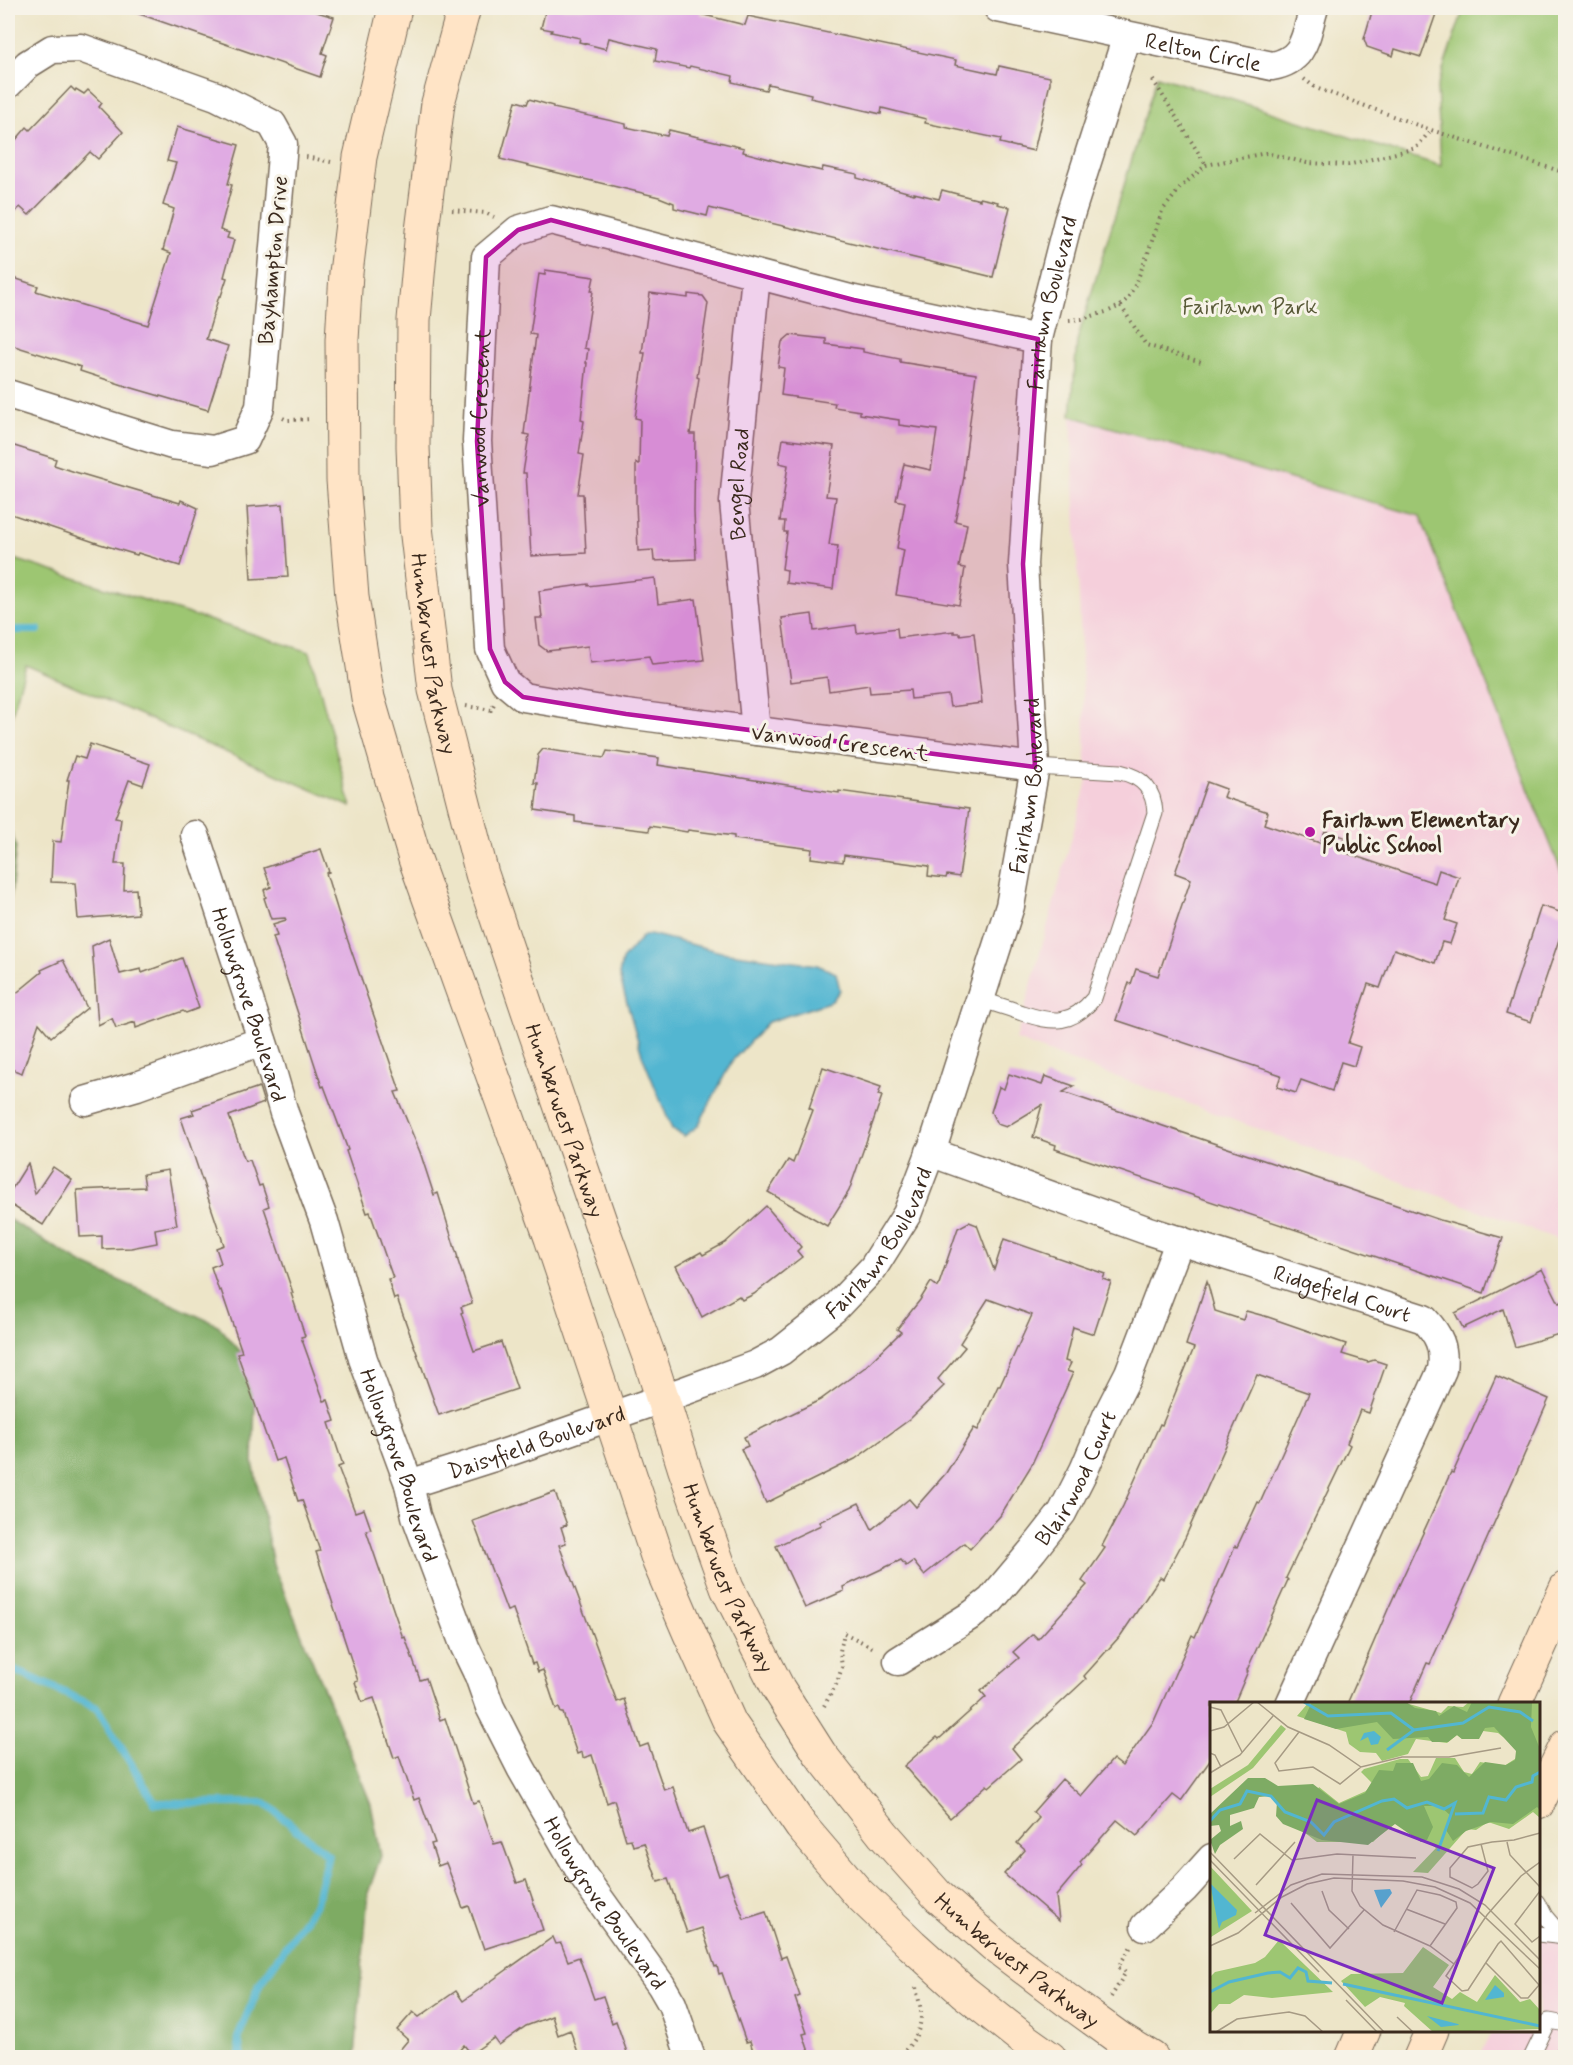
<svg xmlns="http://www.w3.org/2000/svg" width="1573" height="2065" font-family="Mynerve,sans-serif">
  <rect width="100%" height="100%" fill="#f7f3e8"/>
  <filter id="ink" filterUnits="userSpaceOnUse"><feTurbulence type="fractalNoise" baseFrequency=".0167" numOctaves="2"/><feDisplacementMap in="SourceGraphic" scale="12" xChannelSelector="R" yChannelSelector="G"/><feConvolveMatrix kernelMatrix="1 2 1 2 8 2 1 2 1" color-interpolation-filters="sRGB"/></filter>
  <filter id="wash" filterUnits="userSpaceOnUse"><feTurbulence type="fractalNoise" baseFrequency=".008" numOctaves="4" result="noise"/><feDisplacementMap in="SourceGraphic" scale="24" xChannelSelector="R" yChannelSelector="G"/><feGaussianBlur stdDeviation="1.35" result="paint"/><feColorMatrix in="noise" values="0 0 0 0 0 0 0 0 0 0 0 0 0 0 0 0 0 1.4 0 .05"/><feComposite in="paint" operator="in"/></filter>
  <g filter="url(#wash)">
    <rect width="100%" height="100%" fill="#ede5c8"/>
    <g fill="#f5cfdb">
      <polygon points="1071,416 1421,516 1565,881 1565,1242 1016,1040 1087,782"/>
      <polygon points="1565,1911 1565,2057 1478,2058 1492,2031 1538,2030 1539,1943"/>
    </g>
    <g fill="#9dc672" stroke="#6c7848" stroke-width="1.5">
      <polygon points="1464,8 1565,8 1565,881 1420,516 1071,416 1077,341 1157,76 1441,166 1437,87"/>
      <polygon points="8,557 310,652 351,807 26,665 8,728"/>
    </g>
    <g fill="#7eab64" stroke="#5c6a41" stroke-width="1.5">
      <polygon points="8,825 16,845 11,895 8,905"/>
      <polygon points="8,1219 83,1264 218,1325 256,1370 253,1462 273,1565 371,1804 381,1856 368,1893 355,2057 8,2057"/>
    </g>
    <polygon fill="#52b6d1" stroke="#467078" stroke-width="1.5" points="650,934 721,952 817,965 836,973 840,990 832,1001 768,1022 732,1061 698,1126 684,1136 672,1129 642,1055 619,975 622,960 642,937"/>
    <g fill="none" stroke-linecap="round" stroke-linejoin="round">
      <g stroke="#52b6d1" stroke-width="8">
        <polyline points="8,630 38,630"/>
        <polyline points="8,1667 97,1708 155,1803 265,1803 328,1855 316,1903 260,1984 238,2037 241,2058"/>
      </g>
    </g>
    <g id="blocks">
      <g fill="#e0abe3">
        <polygon points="128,8 303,8 334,17 322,53 327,55 320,77 128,10"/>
        <polygon points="546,8 702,8 700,14 745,25 748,16 956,60 955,65 997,74 999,66 1050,77 1050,83 1034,151 1000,143 1001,139 925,123 926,119 882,108 881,114 810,98 811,94 768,84 766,90 732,82 733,76 690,66 689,68 655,61 657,49 609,38 606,49 579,42 580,38 551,32 552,30 541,28"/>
        <polygon points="1373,8 1438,8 1421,57 1395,49 1393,56 1367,47 1364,39"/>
        <polygon points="71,87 75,91 76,89 84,94 88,90 102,103 99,107 123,132 98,159 90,152 29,215 20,207 8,220 8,149 27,127 30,130"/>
        <polygon points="529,99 553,106 553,108 626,124 626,127 667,136 669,130 744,148 743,152 785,163 822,171 823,167 857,174 857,178 914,194 914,193 939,199 942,190 980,200 980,198 998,202 997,204 1010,207 993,277 709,208 707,216 674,208 674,203 659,197 500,159 516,101 527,104"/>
        <polygon points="177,127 239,145 228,184 232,185 220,230 229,233 227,238 234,240 224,277 227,278 221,296 219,296 206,339 228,346 208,410 129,387 80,371 81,367 8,344 8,276 38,286 36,291 148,325 171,253 163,250 174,209 163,205 176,163 167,161"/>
        <polygon points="545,270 594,277 591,291 593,291 584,348 588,349 586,363 587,363 581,420 584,421 579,454 584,455 578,494 583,494 586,553 531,556 526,473 523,473 529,435 524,434 536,335 530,334 539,274 545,275"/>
        <polygon points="650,293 688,298 688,294 703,296 708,303 697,377 699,378 690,434 695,434 694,512 696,559 654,561 653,550 638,551 636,502 636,463 639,464 640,419 635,418 645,353 642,353"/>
        <polygon points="790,335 826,339 826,344 863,349 863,352 900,359 900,362 976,374 963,476 964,477 955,521 967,524 959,567 965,568 959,605 896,595 904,550 897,548 905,502 896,500 904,464 931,470 937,430 899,425 899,420 860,414 860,411 834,407 835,403 781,395 784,368 778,367 782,342"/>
        <polygon points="783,439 834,446 826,496 836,497 829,545 838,546 833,589 786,583 787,570 782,569 787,532 784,532 785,521 780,521 788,465 779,463"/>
        <polygon points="8,444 56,459 54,465 75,472 180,503 181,500 198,508 180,566 138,553 137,555 100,544 8,513"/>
        <polygon points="283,504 288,577 251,579 247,507"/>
        <polygon points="655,578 658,604 696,599 704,660 652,665 649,656 590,663 588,646 547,651 539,645 536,618 542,618 539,591 588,584 588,586"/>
        <polygon points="812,614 814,631 856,625 857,633 897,628 898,638 954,631 954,633 960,633 960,635 974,633 982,703 950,707 948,695 911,699 910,690 870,693 869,685 829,691 827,677 791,682 782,618"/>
        <polygon points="90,744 150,764 143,785 129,780 115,818 121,819 115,864 125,864 124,890 136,889 138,914 78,919 75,883 51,882 53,841 61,842 69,780 67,780 75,756 85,759"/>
        <polygon points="543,749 604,758 607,751 659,758 658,765 839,793 839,791 969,809 959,877 947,875 946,878 928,876 929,866 844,855 843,862 811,858 812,849 734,839 734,836 688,830 687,832 650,826 649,831 575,822 575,816 535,810 538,783 534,783 538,755"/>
        <polygon points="1207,782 1226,789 1223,797 1268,812 1264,824 1320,843 1325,831 1344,837 1340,851 1435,883 1439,870 1459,877 1445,920 1457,924 1450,944 1442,942 1435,963 1394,949 1380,988 1368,984 1348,1043 1360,1047 1354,1066 1341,1062 1332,1091 1301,1080 1296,1093 1277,1087 1281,1075 1116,1020 1129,983 1131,984 1136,969 1158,976 1191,879 1175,873"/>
        <polygon points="321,849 329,872 326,873 340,918 400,1091 395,1092 420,1152 434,1195 438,1193 458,1258 457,1258 472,1303 461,1307 463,1312 461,1313 474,1351 501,1342 517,1389 439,1415 397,1298 394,1299 388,1279 393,1278 370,1212 367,1213 346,1151 348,1150 324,1086 322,1087 273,937 277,936 273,924 286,920 285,918 271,919 264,898 266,897 264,890 271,887 264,868"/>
        <polygon points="1541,906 1566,914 1566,919 1531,1022 1506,1014"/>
        <polygon points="109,938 120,974 141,969 142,973 182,958 199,1008 186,1013 183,1011 136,1028 135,1022 116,1028 112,1018 98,1025 92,946"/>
        <polygon points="63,960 87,1008 51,1037 39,1023 22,1073 8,1068 8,1000 42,972 41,970"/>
        <polygon points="823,1067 881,1087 878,1095 882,1096 849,1191 827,1226 768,1192 788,1160 793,1163 813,1110 809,1108"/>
        <polygon points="1009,1074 1042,1085 1045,1076 1074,1086 1063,1092 1440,1220 1503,1238 1484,1293 1055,1149 1056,1145 1033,1137 1042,1105 1006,1127 997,1124 991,1112 999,1087 1004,1089"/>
        <polygon points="259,1087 264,1103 229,1116 245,1161 250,1160 259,1186 262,1185 269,1206 264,1208 293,1293 291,1293 305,1336 301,1337 324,1401 328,1400 335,1421 329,1423 343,1465 338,1467 355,1512 364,1509 371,1529 366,1530 403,1638 405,1637 420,1680 426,1678 440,1720 445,1718 473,1803 479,1801 494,1844 502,1842 517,1883 526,1880 543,1930 484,1949 469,1906 463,1908 446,1863 438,1866 431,1844 435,1843 419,1798 414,1800 399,1756 394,1758 374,1698 362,1702 355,1682 358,1681 316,1552 320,1551 302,1500 298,1501 284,1458 275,1461 237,1353 242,1352 221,1290 219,1291 211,1267 221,1263 216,1248 224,1245 181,1118 194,1114 192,1110"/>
        <polygon points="28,1163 35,1194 53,1167 72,1180 43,1225 8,1203 8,1195"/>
        <polygon points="168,1170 177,1225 155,1229 157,1243 131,1248 102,1249 102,1236 80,1237 77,1190 145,1187 143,1174"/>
        <polygon points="766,1206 801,1247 797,1251 802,1257 754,1294 742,1300 739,1296 702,1317 676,1266 701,1252 703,1255 725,1243"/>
        <polygon points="969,1222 977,1225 994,1270 1004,1239 1105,1274 1103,1279 1111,1282 1094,1334 1073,1327 1065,1361 1071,1363 1067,1371 1073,1373 1031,1466 1000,1516 970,1549 964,1543 924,1575 913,1561 906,1566 901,1560 843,1587 844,1591 805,1608 776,1546 821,1525 819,1522 859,1503 872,1529 909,1499 916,1507 946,1473 974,1428 978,1430 998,1386 1000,1386 1032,1315 988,1299 960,1343 965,1347 938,1379 944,1386 909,1420 855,1459 766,1503 741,1449 748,1446 744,1437 820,1400 864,1368 901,1332 897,1329 920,1300 931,1282 938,1287 958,1228"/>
        <polygon points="1542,1269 1559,1303 1562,1302 1566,1312 1566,1332 1515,1347 1503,1309 1463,1328 1455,1313"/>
        <polygon points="1207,1281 1215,1311 1243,1320 1246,1311 1268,1317 1346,1344 1342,1354 1368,1362 1374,1360 1386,1364 1369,1413 1360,1410 1347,1443 1350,1445 1286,1578 1288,1580 1247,1670 1248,1671 1234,1704 1212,1704 1212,1758 1181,1801 1173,1795 1137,1836 1117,1820 1080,1862 1082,1865 1056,1896 1059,1921 1004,1874 1025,1850 1017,1843 1039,1818 1033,1812 1062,1779 1081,1796 1113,1759 1122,1766 1154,1721 1192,1635 1195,1637 1235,1546 1237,1547 1258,1502 1260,1503 1309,1393 1257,1375 1185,1538 1163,1579 1160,1577 1121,1635 1084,1676 1086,1679 1012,1748 1021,1759 989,1787 987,1785 950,1818 904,1766 937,1737 939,1739 986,1697 981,1691 1019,1658 1013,1652 1033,1634 1038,1639 1087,1585 1082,1581 1105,1548 1102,1546 1123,1506 1160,1424 1162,1425 1194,1348 1186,1345"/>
        <polygon points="1496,1376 1549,1399 1471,1575 1430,1664 1427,1663 1409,1704 1347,1704 1389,1607 1451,1472 1453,1473"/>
        <polygon points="555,1492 567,1525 561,1527 566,1543 559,1545 617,1702 624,1699 640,1747 648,1744 664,1790 673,1787 688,1833 703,1828 719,1876 727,1873 744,1919 766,1912 781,1958 786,1956 800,1996 795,1998 807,2033 803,2034 811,2058 755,2058 750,2041 746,2042 722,1973 719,1974 717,1966 715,1967 702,1928 687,1933 668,1879 658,1882 644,1843 633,1846 631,1839 626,1840 614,1800 607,1803 592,1755 583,1758 582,1752 577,1754 563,1713 561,1713 559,1708 556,1709 543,1670 538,1672 535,1663 532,1664 513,1609 507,1611 473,1521"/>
        <polygon points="553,1937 556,1944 561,1943 568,1961 579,1957 594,1999 603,1996 612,2023 616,2021 629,2058 580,2058 570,2030 558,2035 552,2016 526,2026 499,2045 494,2038 471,2054 464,2045 453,2058 393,2058 408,2040 397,2030 413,2012 419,2017 456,1991 463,2001"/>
      </g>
    </g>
  </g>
  <g filter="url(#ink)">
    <use href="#blocks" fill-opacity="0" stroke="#796b5a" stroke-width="1.5"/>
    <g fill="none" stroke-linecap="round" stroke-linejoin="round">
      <g stroke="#796b5a" stroke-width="17">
        <g id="service">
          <path d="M981,999C994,1004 1008,1008 1022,1013C1053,1023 1071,1026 1094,998L1155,813C1154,790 1143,777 1120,772L1035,767"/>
          <polyline points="1538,1902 1545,1916 1562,1936"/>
          <polyline points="1538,1934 1565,1937"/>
          <polyline points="1531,2058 1549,2021 1566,2024"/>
          <polyline points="1561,2058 1566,2049"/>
        </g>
      </g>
      <g stroke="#796b5a" stroke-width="31">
        <g id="minor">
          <path id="s1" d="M998,8L1272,66C1306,60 1305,36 1314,8"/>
          <polyline points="8,84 28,64 52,49 81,48 216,96 272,124 283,144 260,407 245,440 213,450 172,445 8,394"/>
          <path id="s2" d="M756,731L734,502L756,275"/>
          <path id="s3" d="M1035,767L626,714L523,697L505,682L490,649L477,441L486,257L518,230L551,220L854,300L1038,339"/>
          <path id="s4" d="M195,835L269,1061L284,1113L324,1221L363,1359L409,1484L416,1516L465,1647L479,1676L490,1707L521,1768L583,1876L661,1985L672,2004L691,2058"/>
          <polyline points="85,1101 137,1086 262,1041"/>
          <path id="s5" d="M930,1152L1146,1230L1424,1319C1439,1335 1445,1347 1442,1370L1290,1704"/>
          <path id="s6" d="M409,1484L491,1458L684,1391L755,1365L781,1351L834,1309L873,1268L907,1214L934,1143L1010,906L1035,767L1023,564L1038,339L1068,221L1127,36"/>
          <path id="s7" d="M898,1661L973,1614L991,1600L1033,1550L1062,1513L1084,1470L1107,1416L1129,1373L1180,1240"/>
          <polyline points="1145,1926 1184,1889 1212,1858"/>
        </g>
      </g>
      <g stroke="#796b5a" stroke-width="35">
        <g id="secondary">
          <polyline points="395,8 360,157 346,273 342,340 343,480 352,597 368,698 415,859 551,1238 659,1562 689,1632 730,1723 801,1826 858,1893 912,1945 964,1992 1026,2041 1050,2058"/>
          <path id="s8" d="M464,8L438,103L422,231L414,320L413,446L416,527L435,690L482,874L535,1032L602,1227L651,1362L685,1470L727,1588L778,1688L820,1754L883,1834L938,1896L994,1945L1068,2001L1119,2038L1152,2058"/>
          <polyline points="1514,1704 1566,1588"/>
          <polyline points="1538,1803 1566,1746"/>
          <polyline points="1352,2058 1364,2030"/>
          <polyline points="1420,2058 1432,2030"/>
        </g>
      </g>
      <g stroke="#796b5a" stroke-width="4" stroke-dasharray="1.5 4.5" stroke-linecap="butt">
        <polyline points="1304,79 1316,88 1431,130 1566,173"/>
        <polyline points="1153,80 1206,165"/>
        <polyline points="306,157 331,162"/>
        <polyline points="452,210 485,213 494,217"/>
        <polyline points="1121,306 1146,345 1201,362"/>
        <polyline points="1069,320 1082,319 1109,311 1120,306 1128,298 1136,283 1148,253 1162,211 1182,186 1206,165 1266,153 1307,163 1348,165 1416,148 1431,130"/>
        <polyline points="283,418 287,420 312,419"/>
        <polyline points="466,706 491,710 494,704"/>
        <polyline points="824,1706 837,1683 842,1667 840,1651 844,1633 876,1649"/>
        <polyline points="1111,1997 1126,1972 1118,1967 1132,1945"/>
        <path d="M896,2058C909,2049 920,2034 921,2017C922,2007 917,1996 916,1987"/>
      </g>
      <use href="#service" stroke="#fff" stroke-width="15"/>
      <use href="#minor" stroke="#fff" stroke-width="28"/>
      <use href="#secondary" stroke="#ffe4c6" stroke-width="33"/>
    </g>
  </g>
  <path fill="#b5179e" fill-opacity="0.2" stroke="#b5179e" stroke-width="4.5" stroke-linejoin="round" d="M551,220L854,300L1038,339L1023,564L1035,767L626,714L523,697L505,682L490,649L477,441L486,257L518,230Z"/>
  <circle fill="#b5179e" stroke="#f7f3e8" stroke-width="2" cx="1310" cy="832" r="6"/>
  <g text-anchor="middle" stroke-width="6" stroke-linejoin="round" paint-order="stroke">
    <g font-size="22" fill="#3b2a1e" stroke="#f7f3e8">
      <text dy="8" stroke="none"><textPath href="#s1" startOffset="210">Relton Circle</textPath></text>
      <text transform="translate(272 260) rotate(-85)" y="8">Bayhampton Drive</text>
      <text dy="8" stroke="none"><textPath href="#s6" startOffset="1516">Fairlawn Boulevard</textPath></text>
      <text dy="8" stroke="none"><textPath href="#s3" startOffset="808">Vanwood Crescent</textPath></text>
      <text dy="8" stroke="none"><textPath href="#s2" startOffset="248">Bengel Road</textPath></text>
      <text dy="8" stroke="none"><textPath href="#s8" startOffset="652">Humberwest Parkway</textPath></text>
      <text transform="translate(840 742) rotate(7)" y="8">Vanwood Crescent</text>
      <text dy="8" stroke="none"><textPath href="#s6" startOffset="1030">Fairlawn Boulevard</textPath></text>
      <text dy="8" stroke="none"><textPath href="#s4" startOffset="178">Hollowgrove Boulevard</textPath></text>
      <text dy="8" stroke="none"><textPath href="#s8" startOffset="1138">Humberwest Parkway</textPath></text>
      <text dy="8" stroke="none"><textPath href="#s6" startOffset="544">Fairlawn Boulevard</textPath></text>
      <text dy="8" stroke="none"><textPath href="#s5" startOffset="436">Ridgefield Court</textPath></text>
      <text dy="8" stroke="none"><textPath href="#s6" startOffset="134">Daisyfield Boulevard</textPath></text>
      <text dy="8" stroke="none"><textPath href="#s4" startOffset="663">Hollowgrove Boulevard</textPath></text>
      <text dy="8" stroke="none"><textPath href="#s7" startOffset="261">Blairwood Court</textPath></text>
      <text dy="8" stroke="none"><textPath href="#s8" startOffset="1624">Humberwest Parkway</textPath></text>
      <text dy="8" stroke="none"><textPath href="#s4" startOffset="1149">Hollowgrove Boulevard</textPath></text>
      <text dy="8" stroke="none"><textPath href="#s8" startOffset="2110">Humberwest Parkway</textPath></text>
    </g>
    <g font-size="22" fill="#585937" stroke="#f7f3e8">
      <text x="1250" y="314">Fairlawn Park</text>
    </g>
    <g font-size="22" font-weight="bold" fill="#3b2a1e" stroke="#f7f3e8" text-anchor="start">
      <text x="1322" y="827">Fairlawn Elementary<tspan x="1322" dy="25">Public School</tspan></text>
    </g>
  </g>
  <g transform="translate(1210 1702)">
    <rect width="330" height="330" fill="#ede5c8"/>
    <path d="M99,0H192L231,11L238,4L253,5L259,0H330V116L323,110L299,127L278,120L266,128L257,127L218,171L203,170L226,146L187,117L163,140H107L90,127L109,85L129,101L156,89L162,81L151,70L154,67L190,57H198L211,75L218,74L226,56H245L254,70L262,72L270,60L294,64L308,55L306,45L288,31L273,29L252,37L247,33L237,41L206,37L198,52L172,59L166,51L150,50L139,42L136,30L87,14ZM71,23L76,27L43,66L0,95V87L38,63ZM0,164L42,209L1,235L0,231ZM69,238L123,290L62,296L34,293L20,302H9L0,312V275L5,270L45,261L55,255ZM213,245L239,263L223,285L242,297L250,290L267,300L285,273L310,300L320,297L330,308V327L223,330L194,304L195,301L170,295L155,305L131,279L141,272L193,271Z" fill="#9dc672"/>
    <path d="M102,0H196L205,6L226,9L229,14L244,4L257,10L262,0H322L321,25L330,47V108L327,105L303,122L281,120L256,129L243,139L236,128L241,114L230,104H214L223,125L217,138L211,140L185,122L158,143L112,138L73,122L66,114L67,100L60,94L49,95L44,106L20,113V124L31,119L33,127L10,143L5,152L0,138L11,129L9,123L0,124V112L38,76H55L68,84L103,82L129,102L155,91L169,68L183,69L186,61H203L211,79L219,77L232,61L247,63L259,75L275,60L296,63L305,58L306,49L284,25L275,26L269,37H252L247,33L238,40H222L218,35L183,37L167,20L126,27L94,17Z" fill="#7eab64"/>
    <path d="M164,29L171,35L168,42L161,43L158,35L150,39L154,31ZM0,181L27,208L26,213L12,220L9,227ZM180,187L182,191L171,206L164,188ZM285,283L294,291V295L275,298ZM217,314L248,322L249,323L231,325Z" fill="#52b6d1"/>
    <path fill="none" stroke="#52b6d1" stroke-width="3" d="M94,0L118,14L181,11L204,28M177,48L204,28L253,21L279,5L310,10L323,19M245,112L273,111L279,95L296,98L306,85L322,80L323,74L330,70M0,119L10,108L30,102L37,89L61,94L75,110L101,120L114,133L124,120L172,99L184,97L197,106L217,100L234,107L245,101L228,149M133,282L330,324M0,290L19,280L58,271L70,270L80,276L88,266L96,270L98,279L122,281"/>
    <path fill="none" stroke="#a69a84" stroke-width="1.5" d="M47,0L78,25L119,43L151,65L192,55H239L291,46M0,5L11,8L32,50M0,29L14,25L44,0M89,30L65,61L69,69L103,65L130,82L151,65M0,51L5,53L11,65M0,71L30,53L63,14M297,140L300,153L330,185M271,142L278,169L268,182L262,186L240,175V166L258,145L282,140L304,138L330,131M0,150L174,330M143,153L142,189L150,204L173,223L220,244L244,262M24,157L50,132L82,158L127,152L206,156M0,158L109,270M46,183L85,140M112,189L119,208L139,227M330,189L305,222L322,240L330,234M81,201L120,246L154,208M196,207L235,222M45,211L81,183L112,172L212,175L249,187L275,203L330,258M184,230L207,188L230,193L246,200L247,206L220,244M0,244L28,231L72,195L97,182L124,176L193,179L225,185L260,201L330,267M276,261L311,296H318L329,283L291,239L288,242L258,288L252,289L236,274L277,213L311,174L330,160M136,298L167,330M187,315L203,330M6,330L27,317L79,310L95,314L113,330"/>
    <path fill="#7b2cbf" fill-opacity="0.15" stroke="#7b2cbf" stroke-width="3" d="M107,98L284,166L232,301L55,233Z"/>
    <rect width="330" height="330" fill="none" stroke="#3b2a1e" stroke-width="3"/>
  </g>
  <rect width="1573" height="2065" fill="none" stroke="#f7f3e8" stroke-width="30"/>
</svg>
